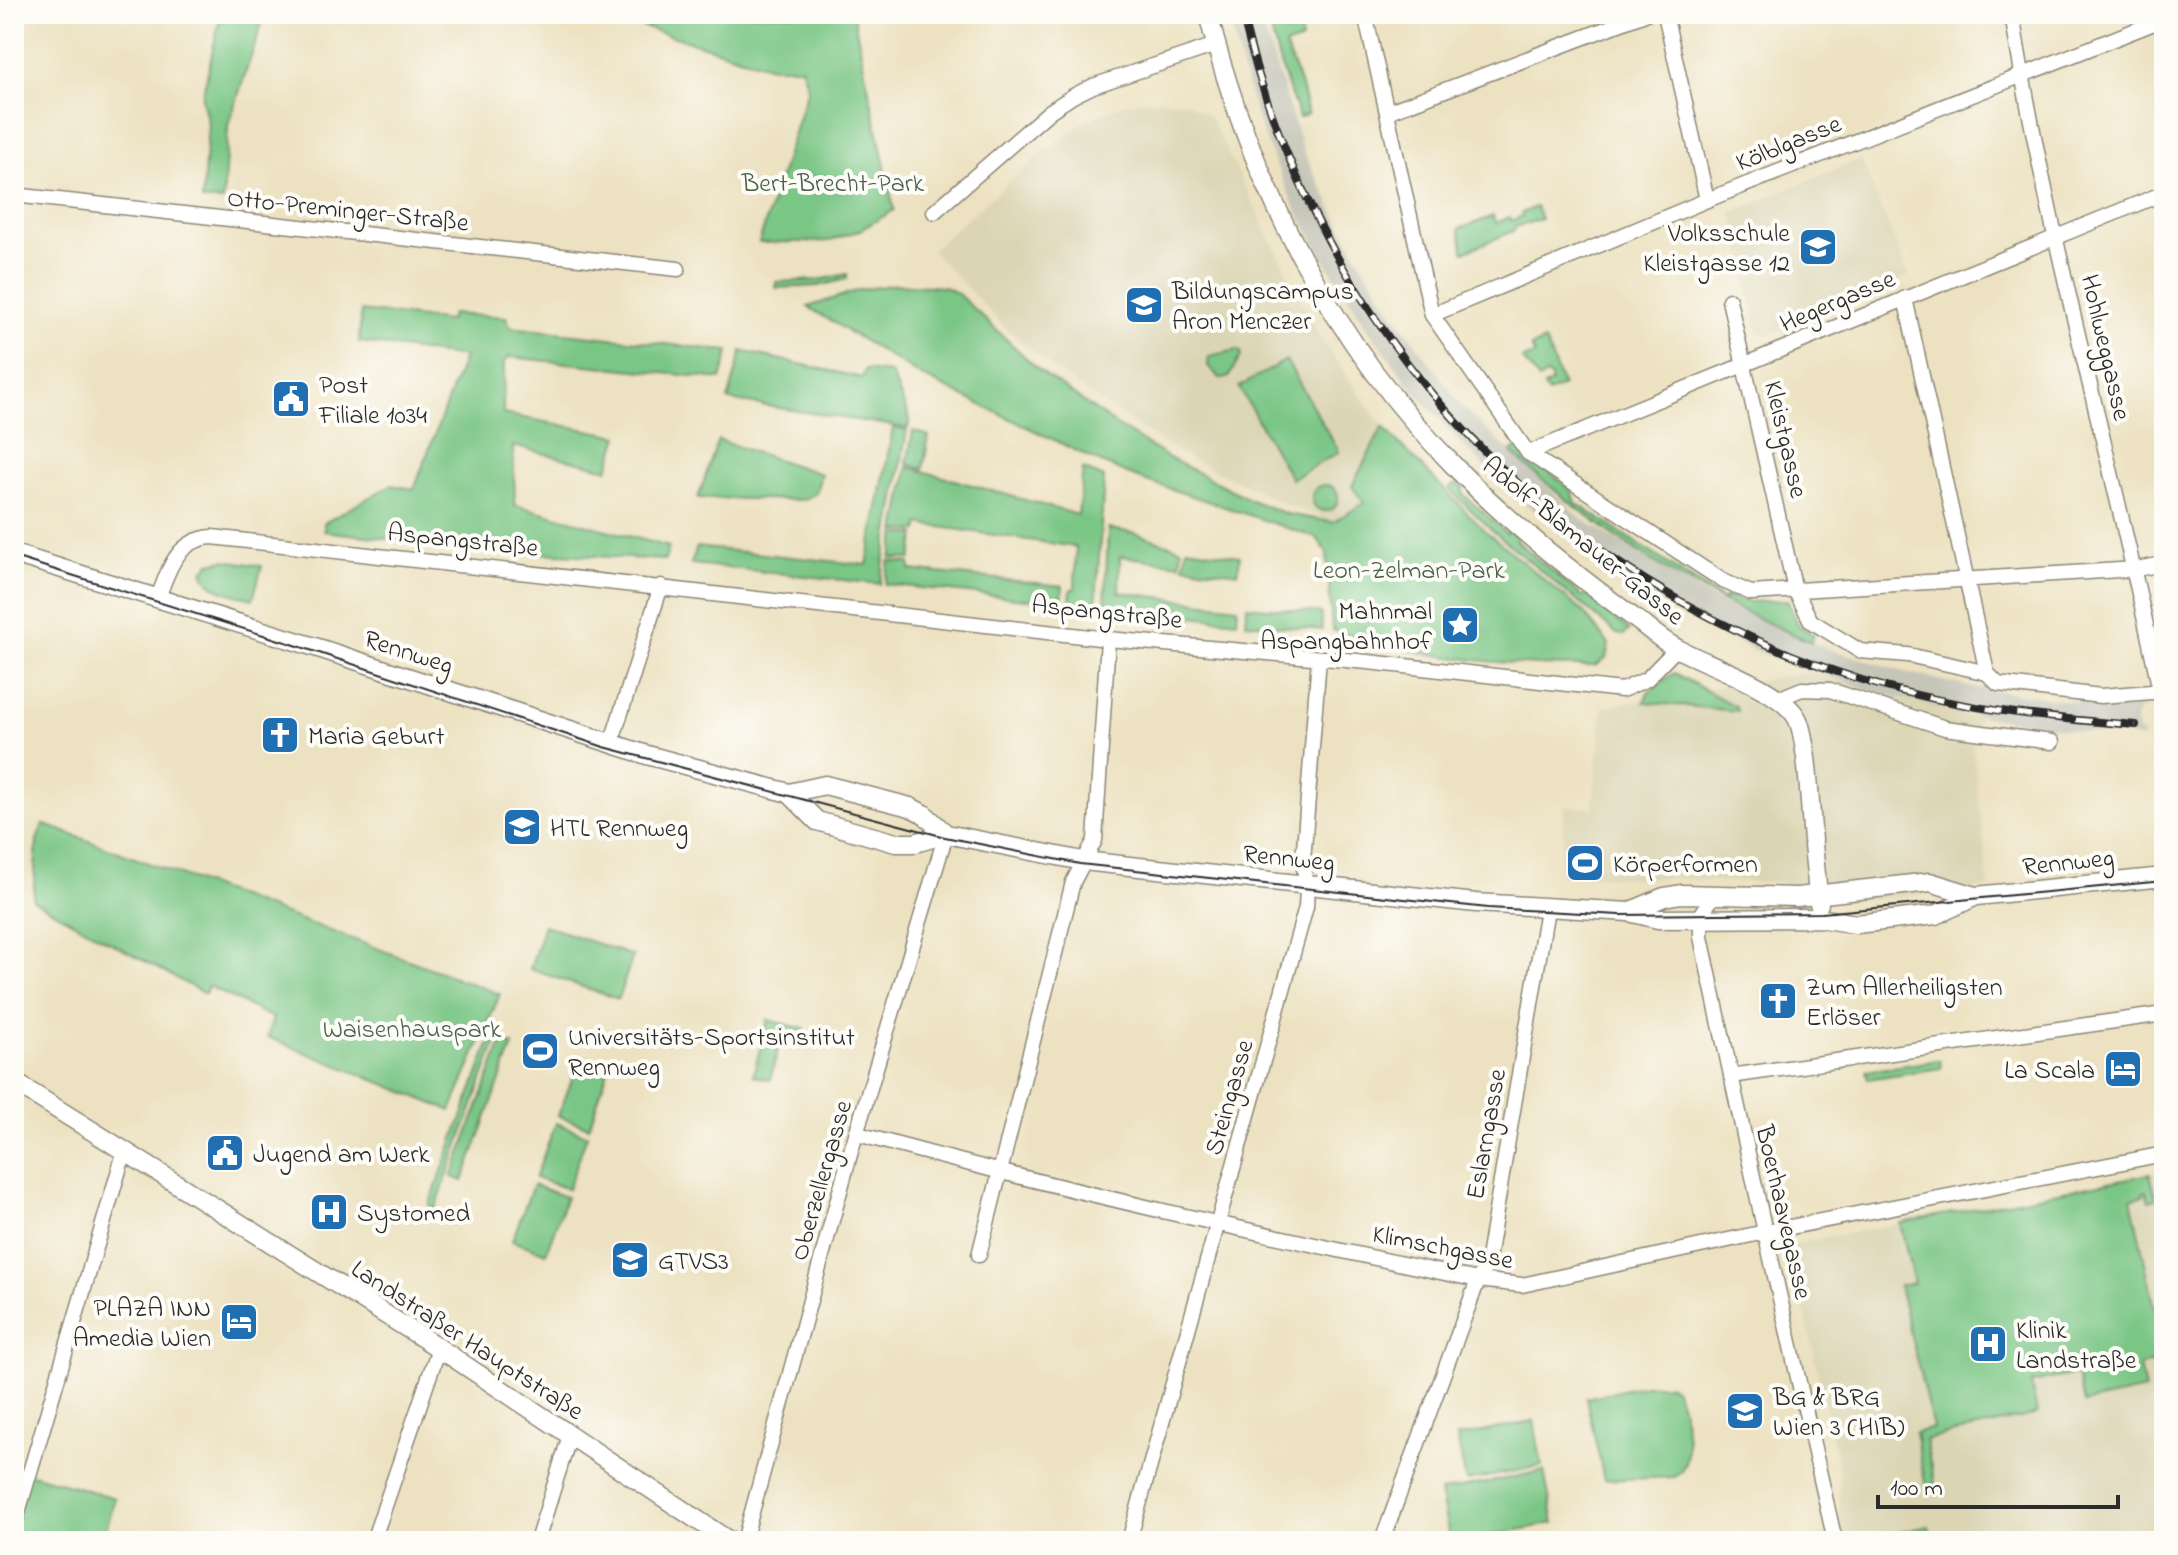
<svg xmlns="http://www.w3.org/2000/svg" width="2178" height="1555" font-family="'Indie Flower',sans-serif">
  <rect width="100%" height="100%" fill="#fdfcf7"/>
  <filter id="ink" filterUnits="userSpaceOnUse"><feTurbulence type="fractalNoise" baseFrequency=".0125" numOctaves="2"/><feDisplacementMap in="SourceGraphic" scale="16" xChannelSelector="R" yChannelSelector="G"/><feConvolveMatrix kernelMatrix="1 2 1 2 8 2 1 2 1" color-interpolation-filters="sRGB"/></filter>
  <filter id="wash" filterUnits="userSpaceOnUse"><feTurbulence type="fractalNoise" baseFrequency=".006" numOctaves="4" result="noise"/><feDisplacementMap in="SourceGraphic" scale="32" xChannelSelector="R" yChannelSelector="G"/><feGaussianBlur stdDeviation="1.8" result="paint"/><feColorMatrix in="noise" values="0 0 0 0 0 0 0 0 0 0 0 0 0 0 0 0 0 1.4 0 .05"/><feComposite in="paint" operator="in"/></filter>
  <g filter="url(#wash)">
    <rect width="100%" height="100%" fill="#ece1c0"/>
    <g fill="#dbd5b4">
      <polygon points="1161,99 1187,103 1210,117 1320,338 1383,427 1353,486 1365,503 1333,522 1286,504 1181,454 1094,397 1053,368 1004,326 931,250 1045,151 1086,121 1124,104"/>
      <polygon points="1861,159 1909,276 1764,336 1758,332 1732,212"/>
      <polygon points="1808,672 1900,699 1956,712 1955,715 1978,716 1973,748 1989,887 1847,901 1781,883 1560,875 1565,806 1593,808 1603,707"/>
      <polygon points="2164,1171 2164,1541 1791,1541 1839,1531 1839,1468 1790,1245"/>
    </g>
    <polygon fill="#c5c5b8" points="1228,14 1259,14 1304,153 1354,251 1388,306 1463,408 1582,519 1711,598 1826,648 1901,671 1965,686 2067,701 2117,704 2118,707 2134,708 2135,703 2145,703 2144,709 2141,708 2136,716 2136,725 2139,733 2143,734 2142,739 2116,733 2115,735 2107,735 1961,713 1960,716 1955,715 1955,712 1873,691 1807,669 1796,668 1735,641 1649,596 1518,498 1464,446 1413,390 1368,328 1322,256 1292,201 1263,134 1247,86"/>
    <g fill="#7ac685" stroke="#527858" stroke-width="2">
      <polygon points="221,14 265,14 228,126 223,201 202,200 208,124 202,98"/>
      <polygon points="602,14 853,14 894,210 860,230 830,241 759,243 808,88 801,67 771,67"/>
      <polygon points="1267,14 1297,14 1302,40 1285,46 1300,83 1308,114 1299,118 1279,61"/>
      <polygon points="1536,207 1541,219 1515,227 1515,230 1464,252 1459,229 1493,216 1496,223 1510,217 1512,221 1522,216 1521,213"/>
      <polygon points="847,274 847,279 818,286 776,288 776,282 819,280"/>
      <path d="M896,284L944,287L957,293L1040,371L1116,425L1169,458L1253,501L1286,514L1333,522L1364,503L1352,486L1383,427L1483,529L1583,612L1609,644L1606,658L1596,666C1537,667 1462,661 1404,649C1380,644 1356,636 1332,630L1327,553L1317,538L1135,477L1104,464L927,379L808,307L859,290Z"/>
      <polygon points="361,311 449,321 451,314 506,317 510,327 729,351 721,379 509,357 504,363 503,414 619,436 608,469 513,446 515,505 669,547 665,560 485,550 324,531 324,523 391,485 414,489 464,357 359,342"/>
      <polygon points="1545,341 1563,386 1548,393 1544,387 1551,383 1551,377 1546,375 1539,380 1522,359 1535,355 1531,347"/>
      <polygon points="1237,350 1241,352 1241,356 1228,378 1220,378 1208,366 1209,356"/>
      <polygon points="742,351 862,378 865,370 891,373 910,419 908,428 728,400"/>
      <polygon points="1286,360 1339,452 1291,479 1239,387"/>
      <polygon points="893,428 907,430 880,584 691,564 697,547 867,565"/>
      <polygon points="913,431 929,436 923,469 907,464"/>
      <polygon points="718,440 821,474 816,493 803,500 698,498"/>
      <path d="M1518,447L1572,490L1576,503L1723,600L1727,596L1749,602L1787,600L1799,626L1814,635L1811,642C1695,593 1603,537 1511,452Z"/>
      <polygon points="908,467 1078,515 1083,469 1104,478 1096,605 1070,603 1071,589 1075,589 1076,547 920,524 918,531 896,531"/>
      <polygon points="1455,484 1463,487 1463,494 1506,533 1510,531 1516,536 1516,541 1582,596 1587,595 1629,630 1624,635 1617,634 1494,532 1449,489"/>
      <circle cx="1325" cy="498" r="13"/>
      <polygon points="1108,529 1135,533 1182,549 1180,564 1120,556 1119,592 1238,607 1237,621 1105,607"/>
      <polygon points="896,534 916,534 911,559 891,558"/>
      <polygon points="1187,548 1240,556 1238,573 1184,566"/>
      <path d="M225,560L262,566L253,599C234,594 209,592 203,571L210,563Z"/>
      <polygon points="889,561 910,563 910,570 1063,586 1062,603 885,584"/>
      <polygon points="1247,606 1321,613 1322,630 1246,623"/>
      <polygon points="1674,673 1736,707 1737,711 1644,702 1648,692"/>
      <polygon points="43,824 500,994 451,1111 267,1037 273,1018 208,986 205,994 36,902 33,900 37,840"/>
      <polygon points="544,925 633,956 618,999 530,969"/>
      <polygon points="768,1020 805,1029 802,1043 781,1038 770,1080 753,1075"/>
      <polygon points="496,1026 501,1029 435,1209 429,1206"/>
      <polygon points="502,1042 513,1045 463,1181 452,1177"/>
      <polygon points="580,1059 608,1070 589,1127 558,1116"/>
      <polygon points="1940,1060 1941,1068 1868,1079 1866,1071"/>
      <polygon points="556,1123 587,1135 568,1189 535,1178"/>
      <polygon points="2150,1174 2156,1199 2149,1201 2146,1191 2143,1192 2144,1195 2131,1199 2164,1350 2164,1354 2158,1356 2159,1361 2140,1366 2145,1390 2084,1403 2077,1374 2031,1383 2037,1414 1925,1440 1936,1489 1927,1491 1915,1433 1933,1428 1899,1286 1914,1283 1900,1223"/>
      <polygon points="533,1185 566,1197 546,1253 512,1241"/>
      <path d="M1645,1385H1668L1676,1390C1683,1410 1698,1465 1674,1477L1604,1480L1586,1398Z"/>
      <polygon points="1534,1421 1542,1466 1466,1481 1457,1437"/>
      <polygon points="14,1469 115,1498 103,1541 14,1541"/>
      <polygon points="1544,1471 1554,1523 1462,1541 1450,1541 1440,1492"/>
      <polygon points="1929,1526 1933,1541 1858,1541 1867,1539"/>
    </g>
  </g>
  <g filter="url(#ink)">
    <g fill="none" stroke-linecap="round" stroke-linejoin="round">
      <g stroke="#8c8676" stroke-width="17">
        <g id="street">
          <polyline points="1365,14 1432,315 1528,453 1723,581 1751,593 2136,569 2164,564"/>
          <polyline points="1665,14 1707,200"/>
          <path d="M2012,14C2048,242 2114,464 2160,691"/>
          <polyline points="1387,112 1645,14"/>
          <polyline points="14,195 678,269"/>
          <polyline points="934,212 1050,111 1073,96 1093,86 1216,45"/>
          <polyline points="1905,298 1987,673"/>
          <polyline points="1729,300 1795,590 1811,621 1860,651 1908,655 1970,669 1987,673 1998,684 2101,696 2164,691"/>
          <polyline points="1432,315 1707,200 2164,19"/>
          <polyline points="1528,453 2164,193"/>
          <path d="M158,598C169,568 177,540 212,537L1108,639L1368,662L1622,690L1647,679L1676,649"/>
          <polyline points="1780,698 1802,689 1830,690 1945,728 2052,742"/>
          <polyline points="611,744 661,586"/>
          <polyline points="1714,895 1701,915 1701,937 1765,1232 1835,1541"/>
          <polyline points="1731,1076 2164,1014"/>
          <path d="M858,1134C1063,1191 1270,1236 1478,1280L1522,1285L1765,1232L2164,1154"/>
          <polyline points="979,1255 1073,882 1095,840 1108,639"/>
          <polyline points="14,1526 124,1153"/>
          <polyline points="373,1541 439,1348"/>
          <polyline points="537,1541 570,1435"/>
          <polyline points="744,1541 851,1151 946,834"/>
          <polyline points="1129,1541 1306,907 1307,889 1303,861 1319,658"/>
          <polyline points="1382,1541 1478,1280 1487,1264 1547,909"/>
        </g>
      </g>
      <g stroke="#8c8676" stroke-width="21">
        <g id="secondary">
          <path d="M1208,14C1251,185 1334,345 1459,471C1515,528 1580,578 1645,626C1656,635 1667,644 1680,650C1710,666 1784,690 1798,720C1808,744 1810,812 1813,840"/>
          <polyline points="14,554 315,647 647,755 789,793 825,785 910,807 924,814 946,834"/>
          <polyline points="789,793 817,821 896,843 915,843 946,834 1083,861 1476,903 1629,912 1658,919 1819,918 1856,924 1936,915 1976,896 2164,877"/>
          <polyline points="1813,845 1819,904"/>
          <polyline points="1629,912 1664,897 1681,894 1797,897 1930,882 1976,896"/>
          <polyline points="14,1082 439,1348 729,1541"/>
        </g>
      </g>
      <use href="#street" stroke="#fff" stroke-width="14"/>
      <use href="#secondary" stroke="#fff" stroke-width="18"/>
      <polyline stroke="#2b2b2b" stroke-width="2" points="14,557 289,643 604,747 945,837 1080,864 1488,908 1620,915 1822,913 2164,881"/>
      <g stroke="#2b2b2b" stroke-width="8">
        <path id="rail" d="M1242,14C1318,332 1550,582 1862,680C1952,708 2043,718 2136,725"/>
      </g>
      <use href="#rail" stroke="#fdfcf7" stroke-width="5" stroke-dasharray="15" stroke-linecap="butt"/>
    </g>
  </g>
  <defs>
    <g id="school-square" transform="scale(2)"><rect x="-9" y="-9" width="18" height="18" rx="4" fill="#1f6fb2" stroke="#fdfcf7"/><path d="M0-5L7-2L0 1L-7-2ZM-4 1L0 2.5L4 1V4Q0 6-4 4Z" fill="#fff"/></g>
    <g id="civic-square" transform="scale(2)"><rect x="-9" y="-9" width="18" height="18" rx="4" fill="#1f6fb2" stroke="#fdfcf7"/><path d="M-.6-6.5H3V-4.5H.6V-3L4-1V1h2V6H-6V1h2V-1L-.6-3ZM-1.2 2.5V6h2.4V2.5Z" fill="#fff"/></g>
    <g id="sight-square" transform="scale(2)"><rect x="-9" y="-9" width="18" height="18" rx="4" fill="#1f6fb2" stroke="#fdfcf7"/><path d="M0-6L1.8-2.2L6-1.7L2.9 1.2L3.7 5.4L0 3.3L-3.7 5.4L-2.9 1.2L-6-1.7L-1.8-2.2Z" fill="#fff"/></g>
    <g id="church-square" transform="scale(2)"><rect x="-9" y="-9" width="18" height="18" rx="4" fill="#1f6fb2" stroke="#fdfcf7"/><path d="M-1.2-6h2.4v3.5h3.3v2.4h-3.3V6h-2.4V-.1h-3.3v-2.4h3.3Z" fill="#fff"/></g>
    <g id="stadium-square" transform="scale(2)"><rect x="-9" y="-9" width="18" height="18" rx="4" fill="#1f6fb2" stroke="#fdfcf7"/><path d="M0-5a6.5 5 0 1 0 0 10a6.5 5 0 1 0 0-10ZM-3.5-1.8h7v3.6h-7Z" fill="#fff"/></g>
    <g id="hotel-square" transform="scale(2)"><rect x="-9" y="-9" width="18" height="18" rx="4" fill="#1f6fb2" stroke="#fdfcf7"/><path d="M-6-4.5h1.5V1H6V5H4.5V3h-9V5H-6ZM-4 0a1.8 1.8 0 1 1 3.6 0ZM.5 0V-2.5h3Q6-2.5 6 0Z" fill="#fff"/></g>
    <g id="hospital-square" transform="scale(2)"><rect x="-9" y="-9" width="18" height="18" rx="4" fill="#1f6fb2" stroke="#fdfcf7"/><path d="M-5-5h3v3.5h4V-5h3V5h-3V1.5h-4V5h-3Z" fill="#fff"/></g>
  </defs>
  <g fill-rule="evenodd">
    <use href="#school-square" x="1818" y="247"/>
    <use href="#school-square" x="1144" y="305"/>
    <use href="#civic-square" x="291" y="399"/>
    <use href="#sight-square" x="1460" y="625"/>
    <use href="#church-square" x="280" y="735"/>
    <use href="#school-square" x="522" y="827"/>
    <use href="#stadium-square" x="1585" y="863"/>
    <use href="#church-square" x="1778" y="1001"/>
    <use href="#stadium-square" x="540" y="1051"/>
    <use href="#hotel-square" x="2123" y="1069"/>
    <use href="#civic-square" x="225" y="1153"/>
    <use href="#hospital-square" x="329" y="1212"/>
    <use href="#school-square" x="630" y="1260"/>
    <use href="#hotel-square" x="239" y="1322"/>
    <use href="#hospital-square" x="1988" y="1344"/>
    <use href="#school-square" x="1745" y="1411"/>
  </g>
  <g text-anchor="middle" stroke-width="8" stroke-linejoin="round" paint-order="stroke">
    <g font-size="26" fill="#2b2b2b" stroke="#fdfcf7">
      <text transform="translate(1788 142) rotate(-22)" y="9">Kölblgasse</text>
      <text transform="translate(348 209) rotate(6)" y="9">Otto-Preminger-Straße</text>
      <text transform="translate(1837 300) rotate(-23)" y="9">Hegergasse</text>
      <text transform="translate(2107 347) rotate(77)" y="9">Hohlweggasse</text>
      <text transform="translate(1787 439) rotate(77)" y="9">Kleistgasse</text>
      <text transform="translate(463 539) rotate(6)" y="9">Aspangstraße</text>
      <text transform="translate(1584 540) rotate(39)" y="9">Adolf-Blamauer-Gasse</text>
      <text transform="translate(1107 611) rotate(6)" y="9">Aspangstraße</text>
      <text transform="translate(409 651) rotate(18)" y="9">Rennweg</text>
      <text transform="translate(1289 857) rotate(6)" y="9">Rennweg</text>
      <text transform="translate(2068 861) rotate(-6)" y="9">Rennweg</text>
      <text transform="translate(1228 1097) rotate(-74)" y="9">Steingasse</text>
      <text transform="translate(1485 1134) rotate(-80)" y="9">Eslarngasse</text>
      <text transform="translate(820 1180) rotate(-74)" y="9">Oberzellergasse</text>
      <text transform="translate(1785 1212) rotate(77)" y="9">Boerhaavegasse</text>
      <text transform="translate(1443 1246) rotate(11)" y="9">Klimschgasse</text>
      <text transform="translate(468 1339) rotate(33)" y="9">Landstraßer Hauptstraße</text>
    </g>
    <g font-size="26" fill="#47614a" stroke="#fdfcf7">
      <text x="833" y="191">Bert-Brecht-Park</text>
      <text x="1409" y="578">Leon-Zelman-Park</text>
      <text x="412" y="1037">Waisenhauspark</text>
    </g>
    <g font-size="26" fill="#2b2b2b" stroke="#fdfcf7" text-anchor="start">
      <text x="1790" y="241" text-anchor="end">Volksschule<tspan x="1790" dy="30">Kleistgasse 12</tspan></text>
      <text x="1172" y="299">Bildungscampus<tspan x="1172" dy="30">Aron Menczer</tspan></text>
      <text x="319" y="393">Post<tspan x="319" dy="30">Filiale 1034</tspan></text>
      <text x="1432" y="619" text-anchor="end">Mahnmal<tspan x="1432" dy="30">Aspangbahnhof</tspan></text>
      <text x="308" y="744">Maria Geburt</text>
      <text x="550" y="836">HTL Rennweg</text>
      <text x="1613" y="872">Körperformen</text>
      <text x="1806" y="995">Zum Allerheiligsten<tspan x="1806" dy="30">Erlöser</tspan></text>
      <text x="568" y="1045">Universitäts-Sportsinstitut<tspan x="568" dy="30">Rennweg</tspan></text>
      <text x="2095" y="1078" text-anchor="end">La Scala</text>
      <text x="253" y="1162">Jugend am Werk</text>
      <text x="357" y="1221">Systomed</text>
      <text x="658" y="1269">GTVS3</text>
      <text x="211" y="1316" text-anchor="end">PLAZA INN<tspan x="211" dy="30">Amedia Wien</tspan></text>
      <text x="2016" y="1338">Klinik<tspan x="2016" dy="30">Landstraße</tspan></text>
      <text x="1773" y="1405">BG &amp; BRG<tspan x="1773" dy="30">Wien 3 (HIB)</tspan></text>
    </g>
  </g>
  <rect width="2178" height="1555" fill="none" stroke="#fdfcf7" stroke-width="48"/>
  <path d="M1878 1495v12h240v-12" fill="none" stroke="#2b2b2b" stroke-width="4"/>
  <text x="1890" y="1495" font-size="24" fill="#2b2b2b" stroke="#fdfcf7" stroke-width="6" paint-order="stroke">100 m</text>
</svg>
